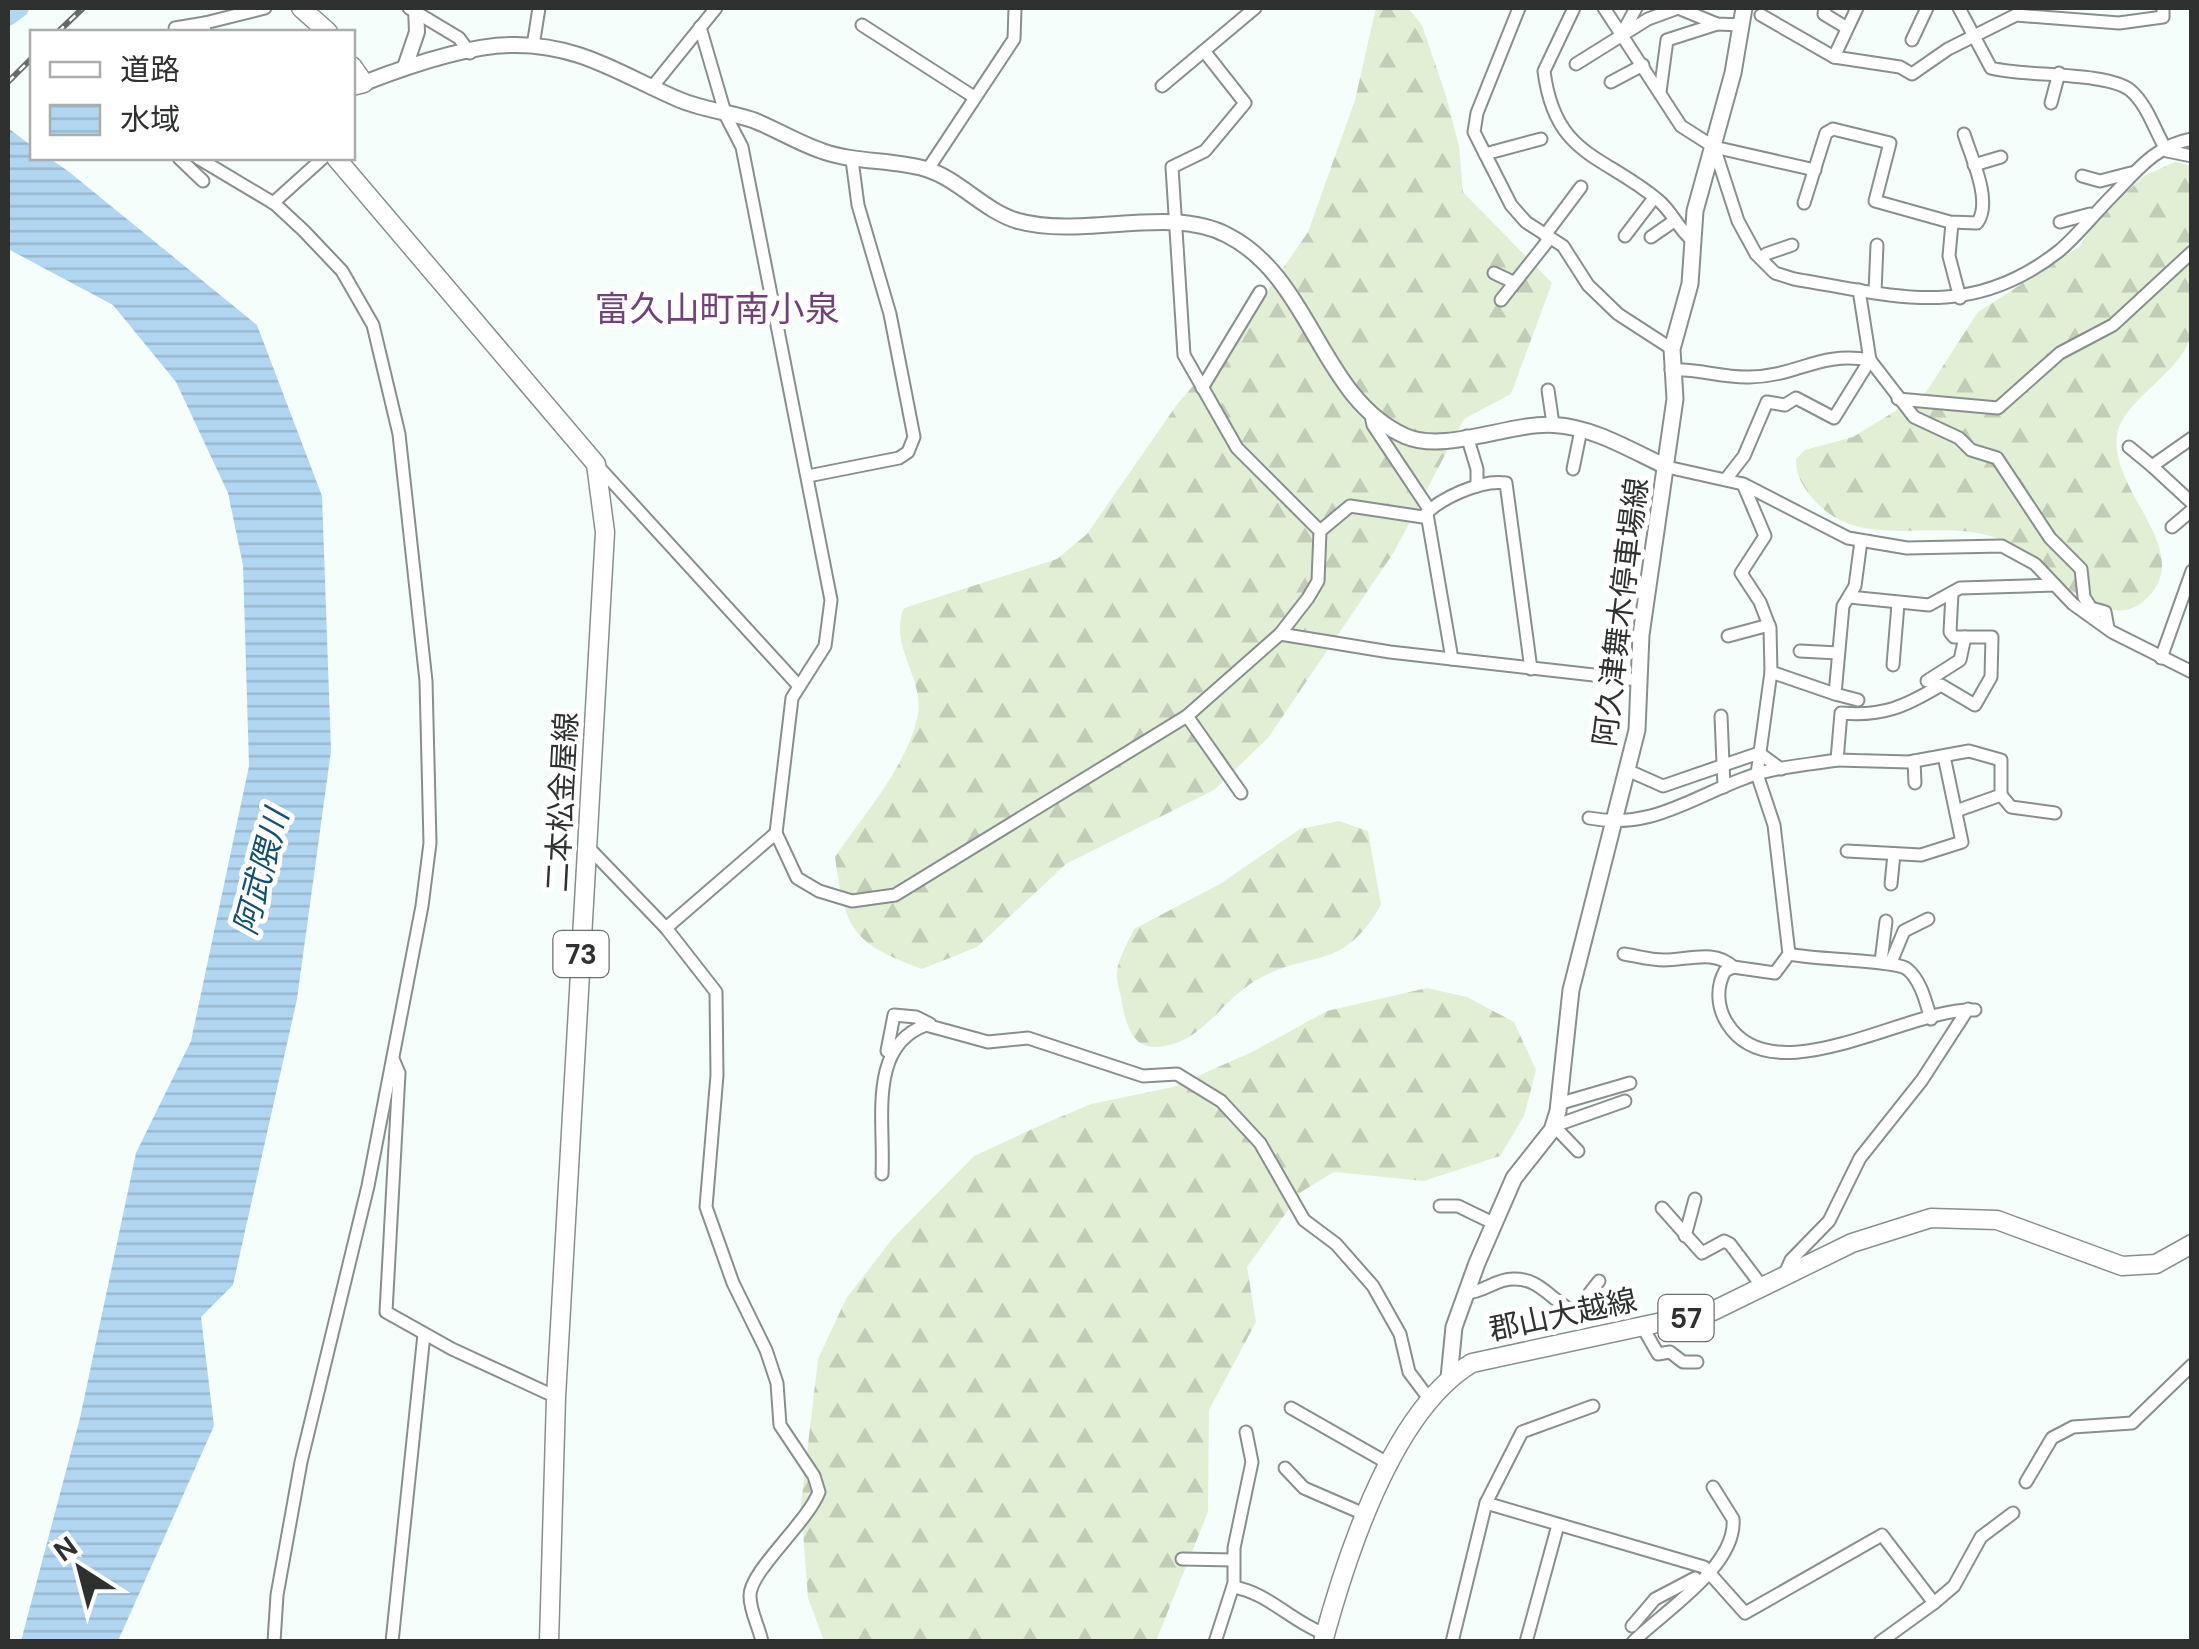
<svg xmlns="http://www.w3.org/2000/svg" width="2199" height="1649" font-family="'DM Sans','Noto Sans JP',sans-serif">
  <defs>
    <pattern id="forest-firs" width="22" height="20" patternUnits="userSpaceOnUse" patternTransform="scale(2.5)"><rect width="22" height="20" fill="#e1efd4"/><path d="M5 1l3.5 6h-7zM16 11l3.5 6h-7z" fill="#c1cdb6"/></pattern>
    <pattern id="water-rules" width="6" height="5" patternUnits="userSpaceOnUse" patternTransform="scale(2.5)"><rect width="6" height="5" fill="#b1d6f1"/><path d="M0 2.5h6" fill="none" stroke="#99b8cf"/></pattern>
  </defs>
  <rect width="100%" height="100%" fill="#f6fefc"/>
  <g fill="url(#forest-firs)">
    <path d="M1376,8H1408L1422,25L1446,96L1459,146L1463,192L1552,283L1511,394L1464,419L1394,552L1268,738L1214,790L1066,864L977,947L922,969C852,943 845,930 835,857C863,815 908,766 918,714C924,678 888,644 904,608L1057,559L1087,534L1178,403L1233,341L1308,232L1355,100Z"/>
    <path d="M2175,162L2191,166C2191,207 2191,247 2191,288C2191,302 2195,320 2191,334C2182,374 2122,399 2117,436C2110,494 2199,553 2144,601C2099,639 2037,551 1994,537C1933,517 1862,553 1814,500C1804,488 1795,475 1796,459L1805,450L1853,437L1926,392L1978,312L2079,247L2099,218L2144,176Z"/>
    <path d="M1339,821L1368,831L1381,905C1341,974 1311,948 1255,981C1227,997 1206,1033 1176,1043C1138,1056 1128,1036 1122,1003C1121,994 1116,981 1117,972C1118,958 1129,941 1134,929L1220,884L1300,829Z"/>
    <polygon points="1427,988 1467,997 1514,1022 1536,1070 1524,1116 1500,1156 1424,1181 1334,1172 1301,1192 1247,1267 1256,1322 1209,1410 1208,1512 1156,1641 824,1641 808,1598 801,1504 818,1359 846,1299 893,1238 974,1156 1039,1126 1091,1104 1173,1087 1252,1052 1327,1011"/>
  </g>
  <polygon fill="url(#water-rules)" points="8,128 32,146 32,158 49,158 68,171 257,325 322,496 331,751 297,999 233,1285 201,1317 214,1426 118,1641 21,1641 80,1418 136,1153 191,1041 249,766 243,565 228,493 176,382 113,305 8,249"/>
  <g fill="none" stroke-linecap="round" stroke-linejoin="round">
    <polyline stroke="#b1d6f1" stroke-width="18" points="8,17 20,8"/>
    <g stroke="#888f8e" stroke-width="15">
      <g id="minor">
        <polyline points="409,8 459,38 470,53"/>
        <polyline points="1519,8 1477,113 1474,132 1511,205 1526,222 1563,246 1588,285 1618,314 1672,349"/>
        <path d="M1574,8L1544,71C1555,157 1603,154 1658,200C1672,211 1678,229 1693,241"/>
        <path d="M1604,8L1681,126L1714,147L1738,221L1756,254L1775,273L1794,279C1896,296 1970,321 2059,251C2078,235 2094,214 2112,196C2137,171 2154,146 2192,139"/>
        <polyline points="1825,8 1824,14 1847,28"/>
        <path d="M1959,8L1991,68C2021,77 2105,71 2130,90C2148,105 2155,132 2167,151L2192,156"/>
        <polyline points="1761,15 1834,57 1900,67 1912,74 1948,49 2016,15 2119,23 2163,17 2163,8"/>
        <polyline points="862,25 974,97"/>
        <polyline points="700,27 726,116 742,147 831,600 825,646 792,698 776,833 797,878 819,891 852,901 895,895 1187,716 1280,634 1308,598 1318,581 1320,531 1237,448 1184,355 1172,167 1205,151 1245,103 1204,51"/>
        <polyline points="175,28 205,23"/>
        <polyline points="1624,30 1636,8"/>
        <polyline points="204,32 205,23 265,8"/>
        <polyline points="1912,40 1927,8"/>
        <polyline points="533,46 539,8"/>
        <polyline points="1834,57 1857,8"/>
        <polyline points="1576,64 1648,19 1678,8 1717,24 1742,25"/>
        <polyline points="1611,82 1643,65"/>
        <polyline points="653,86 716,8"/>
        <polyline points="1162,86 1255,8"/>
        <polyline points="1660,92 1667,40 1717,24"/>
        <polyline points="2051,103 2059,73"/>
        <polyline points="1714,147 1815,170"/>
        <polyline points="1485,154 1541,139"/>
        <polyline points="179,158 203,181"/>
        <polyline points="198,158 275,204 304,231 342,271 373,325 399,434 426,681 430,843 422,906 368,1186 301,1462 277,1595 274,1642"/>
        <polyline points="1974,165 2001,157"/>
        <polyline points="928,169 1014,39 1015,8"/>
        <polyline points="2082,176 2100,181 2131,173"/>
        <polyline points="273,203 323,158"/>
        <path d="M1804,203L1826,133L1833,129L1890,143L1875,201L1950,222L1977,223C1993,202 1971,157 1964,134"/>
        <polyline points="2060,222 2090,214"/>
        <polyline points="1952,223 1949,256 1960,298"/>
        <polyline points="1545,235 1581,187"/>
        <polyline points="1625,236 1654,198"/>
        <polyline points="1651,237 1674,221"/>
        <polyline points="1766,254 1792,245"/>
        <polyline points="1494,273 1513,282"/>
        <polyline points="1875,292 1877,245"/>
        <polyline points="1501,300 1550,238"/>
        <path d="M1671,370C1696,368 1723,378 1749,377C1800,376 1818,351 1870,360L1859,290"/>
        <polyline points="1202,388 1260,292"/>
        <polyline points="1548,390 1553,424"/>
        <polyline points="1898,399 1998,408 2060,353 2113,325 2192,252"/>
        <polyline points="1370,411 1373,425 1429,509"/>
        <polyline points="1467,436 1477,469 1477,486"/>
        <polyline points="2192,438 2152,466 2192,503"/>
        <polyline points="2129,447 2152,466"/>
        <polyline points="596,464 798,685"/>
        <polyline points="1667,467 1743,484 1848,538 1907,548 2002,546 2035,564 2073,604 2112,632 2192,672"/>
        <polyline points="1573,469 1581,430"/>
        <polyline points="808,476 899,458 908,452 914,437 890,314 858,205 852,160"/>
        <polyline points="1726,479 1744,456 1767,402 1785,405 1796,398 1834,418 1870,360 1914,417 1959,438 1971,450 1997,458 2050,538 2081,569 2084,597 2091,608 2105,612 2108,628"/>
        <path d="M1743,484L1765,536L1741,573L1760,602L1770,628L1771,672L1757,774L1774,825L1789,954L1775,973L1733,967L1725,971C1716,987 1717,1007 1727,1023C1773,1098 1911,1006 1975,1010"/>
        <polyline points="1427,514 1452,659"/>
        <polyline points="2172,527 2192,510"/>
        <path d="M1320,531L1350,506L1423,517C1438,499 1481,479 1506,483L1531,669"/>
        <polyline points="1849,597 1929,605 1960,588 2055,585"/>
        <polyline points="1280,634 1390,652 1638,680"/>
        <polyline points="1728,636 1769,625"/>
        <polyline points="1800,651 1838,653"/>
        <polyline points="2161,658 2192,571"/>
        <polyline points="1893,665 1898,604"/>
        <polyline points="1771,672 1835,694"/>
        <polyline points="1927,681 1960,660 1965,637"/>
        <polyline points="1858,700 1835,694 1843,606 1855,586 1861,541"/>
        <polyline points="1187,716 1241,793"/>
        <polyline points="1721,716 1724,787"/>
        <polyline points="1837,760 1909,762 1969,751 2001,760 2001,795 1956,811"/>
        <polyline points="1914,761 1915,783"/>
        <polyline points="1627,770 1663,786 1759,753 1781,769"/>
        <polyline points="2001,795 2011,807 2055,813"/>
        <path d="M1589,818C1651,830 1690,798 1745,778C1773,767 1807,765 1837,760L1841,713C1883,717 1906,706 1941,685L1975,705L1991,677L1992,637H1954L1950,632L1952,593"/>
        <path d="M587,846L666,928L716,992L717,1075L706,1207L733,1283L766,1350L777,1383L780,1425L814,1476L819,1492C807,1523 749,1572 750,1596C750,1612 759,1626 762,1642"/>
        <polyline points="1847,851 1921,855 1962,842 1944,756"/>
        <polyline points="1891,884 1894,854"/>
        <polyline points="666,928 776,833"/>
        <path d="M1624,954C1637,956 1651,960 1664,960C1687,960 1715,949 1733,967"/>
        <path d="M1789,954C1814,960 1896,960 1907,969C1921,980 1926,1003 1931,1019"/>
        <polyline points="1881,962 1886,921"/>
        <polyline points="1891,962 1904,931 1928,919"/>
        <polyline points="887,1051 894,1015 916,1017 930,1024"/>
        <polyline points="393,1059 399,1073 386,1312 452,1349 556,1397"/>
        <polyline points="1558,1104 1630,1083"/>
        <polyline points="1554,1126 1625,1101"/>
        <polyline points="1554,1126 1578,1151"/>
        <path d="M882,1174C885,1122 867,1046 926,1025L988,1042L1028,1038L1143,1076L1177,1074L1221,1101L1260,1143L1304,1220L1336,1244L1373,1286L1400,1334L1409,1372L1430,1400"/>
        <polyline points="1440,1206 1458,1206 1495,1224"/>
        <polyline points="1662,1208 1702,1253 1724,1241 1730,1244 1764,1289"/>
        <polyline points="1685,1236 1695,1199"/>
        <polyline points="1783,1278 1791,1260 1829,1221 1860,1158 1922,1080 1968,1009"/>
        <path d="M1466,1293C1483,1293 1496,1279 1512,1279C1540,1277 1553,1303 1575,1312L1599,1281"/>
        <polyline points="1642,1326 1658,1354 1670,1352 1683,1362 1697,1362"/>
        <polyline points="1291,1408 1391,1465"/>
        <polyline points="1285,1468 1304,1488 1364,1514"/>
        <polyline points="2026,1482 2052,1438 2073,1427 2132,1423 2192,1365"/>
        <polyline points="1486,1503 1522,1432 1593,1406"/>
        <polyline points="1182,1559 1233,1560"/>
        <path d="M1233,1587C1267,1592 1292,1622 1325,1634"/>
        <polyline points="1934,1603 1954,1586 1981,1537 2013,1513"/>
        <polyline points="1632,1626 1655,1599 1695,1578"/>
        <polyline points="392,1642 424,1334"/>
        <polyline points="1215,1642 1234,1583 1234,1548 1252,1462 1246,1432"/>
        <polyline points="1452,1642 1486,1503 1704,1567 1745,1613 1882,1535 1934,1603 1880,1642"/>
        <polyline points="1526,1642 1558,1525"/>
        <path d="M1633,1642C1664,1611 1737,1566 1733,1519L1713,1487"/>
      </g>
    </g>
    <g stroke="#888f8e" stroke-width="18">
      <g id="tertiary">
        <polyline points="405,67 417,32 416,8"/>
        <path d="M364,83C405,67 467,46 510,45C579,43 621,75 680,100C704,110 729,112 753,120C776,129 798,143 822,151C855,163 892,159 926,169C959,179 984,211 1018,221C1083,239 1169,205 1227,235C1312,278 1320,398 1405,436C1445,454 1510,422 1554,425C1594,427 1632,451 1667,467"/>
      </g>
    </g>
    <g stroke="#888f8e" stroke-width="19">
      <polyline id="secondary" points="1449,1378 1454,1327 1477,1263 1514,1178 1552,1130 1558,1111 1571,990 1637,730 1641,635 1675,399 1672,349 1690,284 1695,211 1733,73 1744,8"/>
    </g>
    <g stroke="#888f8e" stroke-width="21">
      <g id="primary">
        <polyline points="301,8 328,32"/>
        <polyline points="352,66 364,83 352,86"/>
        <polyline points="336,158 596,464 605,532 556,1397 549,1642"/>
        <path d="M1323,1642C1346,1557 1393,1410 1472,1363L1713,1311L1852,1243L1931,1218L1997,1220L2122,1266L2156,1264L2192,1244"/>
      </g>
    </g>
    <use href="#minor" stroke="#fff" stroke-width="11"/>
    <use href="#tertiary" stroke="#fff" stroke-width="14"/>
    <use href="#secondary" stroke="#fff" stroke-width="15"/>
    <use href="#primary" stroke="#fff" stroke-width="18"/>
    <g stroke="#666a69" stroke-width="6">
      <g id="rail">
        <polyline points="58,32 83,8"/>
        <polyline points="8,82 32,58"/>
      </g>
    </g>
    <use href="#rail" stroke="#fff" stroke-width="2.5" stroke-dasharray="8" stroke-linecap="butt"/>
  </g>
  <g text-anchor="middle" stroke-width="10" stroke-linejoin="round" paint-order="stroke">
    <g fill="#fff" stroke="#6d6f6e" stroke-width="2.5">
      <rect x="553.5" y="931" width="55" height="46" rx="8"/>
      <rect x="1658.5" y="1295" width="55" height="46" rx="8"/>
    </g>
    <g font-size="28" font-weight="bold" fill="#2e3130">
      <text x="581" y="964">73</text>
      <text x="1686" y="1328">57</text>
    </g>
    <g font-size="30" fill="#2e3130" stroke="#fff">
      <text transform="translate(1621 612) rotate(-83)" y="10">阿久津舞木停車場線</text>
      <text transform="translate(562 802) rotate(-87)" y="10">二本松金屋線</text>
      <text transform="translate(1563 1315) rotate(-12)" y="10">郡山大越線</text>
    </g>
    <g font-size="32" font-style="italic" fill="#114f73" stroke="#fff">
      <text transform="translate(261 872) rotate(-75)" y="11">阿武隈川</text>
    </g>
    <g font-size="35" fill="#714278" stroke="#fff">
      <text x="717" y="321">富久山町南小泉</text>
    </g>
  </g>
  <rect width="2199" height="1649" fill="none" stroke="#2e3130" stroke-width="20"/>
  <rect x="30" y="30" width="325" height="130" fill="#ffffff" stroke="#abadac" stroke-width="2.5"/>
  <rect x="50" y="62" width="50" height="15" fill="#ffffff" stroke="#abadac" stroke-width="2.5"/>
  <text x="120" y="80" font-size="30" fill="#2e3130">道路</text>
  <rect x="50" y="105" width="50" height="30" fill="url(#water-rules)" stroke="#abadac" stroke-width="2.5"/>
  <text x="120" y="130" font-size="30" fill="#2e3130">水域</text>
  <g transform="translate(80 1569) rotate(324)" stroke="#ffffff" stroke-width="8" paint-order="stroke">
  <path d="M0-8L18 38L0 25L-18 38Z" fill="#2e3130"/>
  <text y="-15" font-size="28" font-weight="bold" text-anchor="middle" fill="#2e3130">N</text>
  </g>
</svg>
